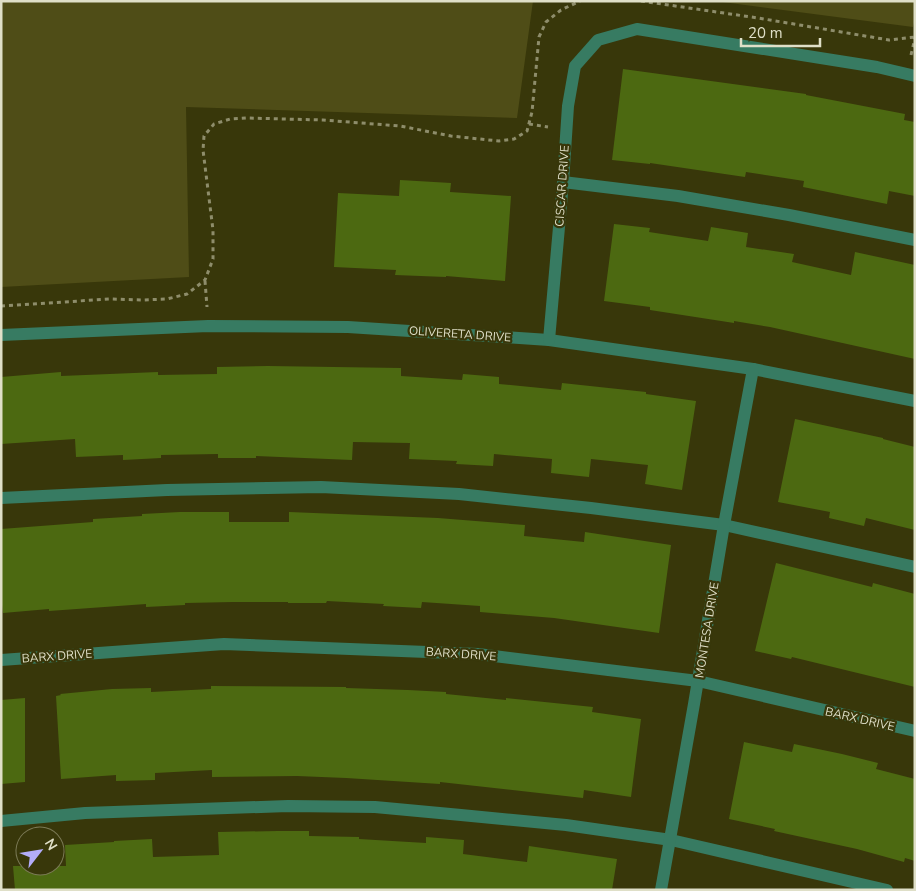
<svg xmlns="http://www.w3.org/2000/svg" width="916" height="891" font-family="'Nunito Sans',sans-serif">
  <rect width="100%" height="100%" fill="#38370a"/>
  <g fill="#4f4d17">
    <polygon points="1,1 533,1 517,118 186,107 189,277 1,287"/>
    <polygon points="715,1 915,1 915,18 913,27"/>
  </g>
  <g fill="#4c6911">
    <polygon points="623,69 806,94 806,95 905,114 904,120 915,122 915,196 889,191 887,204 803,187 804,181 746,172 745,177 650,163 650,164 612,160"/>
    <polygon points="400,180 451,183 450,192 511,196 505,281 446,276 446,277 395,275 396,270 334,267 338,193 399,196"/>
    <polygon points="614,224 650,228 649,232 708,241 711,227 748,233 746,247 794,254 792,262 851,275 855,252 915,265 915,359 770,327 734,321 734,323 650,310 650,307 604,301"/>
    <polygon points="268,366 401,368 401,376 462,380 463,374 499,377 499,384 561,390 562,383 646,392 646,394 696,401 682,490 645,484 648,465 591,459 589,477 551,473 552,459 494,454 493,466 456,464 457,461 409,459 410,443 353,442 352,460 256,456 256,458 218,458 218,454 161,455 161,458 123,460 123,455 76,457 75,439 1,444 1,377 61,372 61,376 158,372 158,375 217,374 217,367"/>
    <polygon points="795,419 883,438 883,439 915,447 915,530 866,518 864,526 829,518 830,512 778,502"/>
    <polygon points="180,512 229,512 229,522 289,522 289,512 438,518 525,525 524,536 584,542 585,532 671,545 659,633 554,618 480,612 480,606 422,602 421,608 383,606 384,604 327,601 326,603 288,603 288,602 233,602 185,603 185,605 146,607 146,604 49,611 49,609 3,613 1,597 1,529 93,522 93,519 142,516 142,514"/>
    <polygon points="776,563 872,587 873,583 915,594 915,687 792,657 791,659 755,651"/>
    <polygon points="211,686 346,687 346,688 408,690 446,692 446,694 506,700 506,698 593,707 592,712 641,719 631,797 584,790 583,798 440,782 440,784 346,778 297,776 212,777 212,770 155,773 155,780 116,781 116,775 61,779 56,696 61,695 60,694 112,689 151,688 151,692 211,689"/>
    <polygon points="25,698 25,782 1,784 1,700"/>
    <polygon points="744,742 792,752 794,744 842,754 878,763 876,769 915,779 915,861 905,858 904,862 857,849 774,831 775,829 729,819"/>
    <polygon points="278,831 309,831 309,836 359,837 359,839 426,843 426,837 464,840 463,854 527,862 529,846 617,859 612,890 15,890 13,866 66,866 65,845 114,842 114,841 152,839 153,857 219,855 218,832"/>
  </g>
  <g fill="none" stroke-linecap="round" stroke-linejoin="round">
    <g stroke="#8e8d6b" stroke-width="3" stroke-dasharray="4 4" stroke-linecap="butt">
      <polyline points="641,1 758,18 889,40 915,37"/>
      <polyline points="911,55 915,38"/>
      <polyline points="529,124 548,127"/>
      <polyline points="205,281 207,307"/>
      <polyline points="1,306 110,299 142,300 167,299 187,294 205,280 213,259 213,230 203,150 204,136 214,124 230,119 246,118 323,120 400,126 451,136 499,141 514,139 527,131 532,112 539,37 546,22 561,10 580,1"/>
    </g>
    <g stroke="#377b62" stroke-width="12">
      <polyline points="563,182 678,196 789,215 915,240"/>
      <polyline points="1,335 208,326 348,327 549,340 753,369 915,401"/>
      <polyline points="549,340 563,182 568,106 575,66 598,40 637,29 877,67 915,76"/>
      <polyline points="1,498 167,490 321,487 459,494 591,508 724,525 915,567"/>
      <polyline points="1,660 224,644 478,654 698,681 915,731"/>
      <polyline points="1,821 85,813 288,806 375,807 461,815 566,825 671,840 887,890"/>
      <polyline points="661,890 694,704 724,525 753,369"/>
    </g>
  </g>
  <g text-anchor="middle" stroke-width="4.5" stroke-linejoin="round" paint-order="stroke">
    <g font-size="12" fill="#dfdfc8" stroke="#38370a">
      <text transform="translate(562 186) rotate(-86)" y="4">CISCAR DRIVE</text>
      <text transform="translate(460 334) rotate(4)" y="4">OLIVERETA DRIVE</text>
      <text transform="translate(707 630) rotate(-81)" y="4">MONTESA DRIVE</text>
      <text transform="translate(461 654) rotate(4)" y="4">BARX DRIVE</text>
      <text transform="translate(57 656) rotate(-4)" y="4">BARX DRIVE</text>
      <text transform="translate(860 719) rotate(13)" y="4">BARX DRIVE</text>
    </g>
  </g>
  <rect width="916" height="891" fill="none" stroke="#dfdfc8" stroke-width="5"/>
  <g transform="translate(40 851) rotate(59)"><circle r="24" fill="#38370a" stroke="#7b7a56"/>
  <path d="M0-4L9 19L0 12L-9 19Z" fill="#b3adf9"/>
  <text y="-8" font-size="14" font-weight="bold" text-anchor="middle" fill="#dfdfc8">N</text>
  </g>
  <path d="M741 38v8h79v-8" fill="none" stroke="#dfdfc8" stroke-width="2.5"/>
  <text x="748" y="38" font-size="15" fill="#dfdfc8" stroke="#38370a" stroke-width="4" paint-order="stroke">20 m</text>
</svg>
